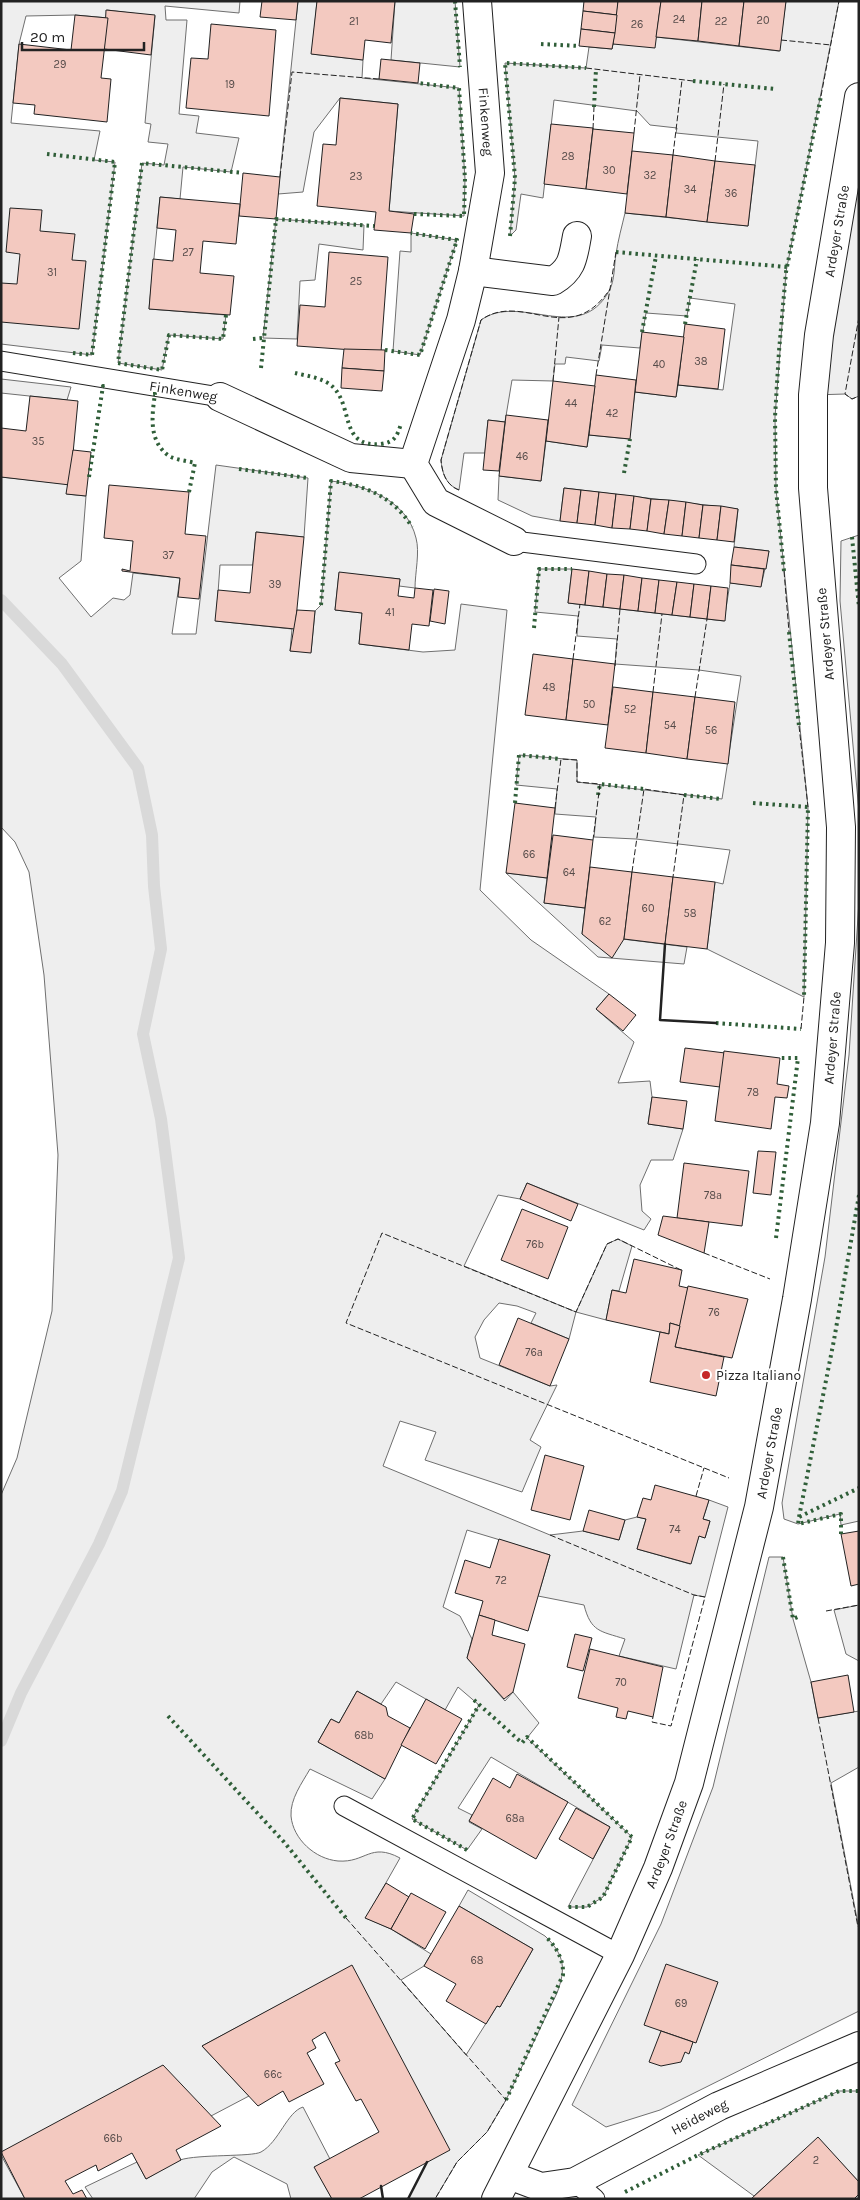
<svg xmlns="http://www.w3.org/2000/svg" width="860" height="2200" font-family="Karla,sans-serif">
  <rect width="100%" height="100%" fill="#fff"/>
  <g fill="#eee" stroke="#6f6f6f">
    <polygon points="1,1 240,1 239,13 165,6 166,20 187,20 179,114 199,116 196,133 239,138 231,172 183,167 180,199 160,197 149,309 226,315 223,339 169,335 162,370 118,363 142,163 164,165 168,144 148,142 151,124 145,123 155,16 107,10 108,18 75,15 26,16 19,44 11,123 100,131 94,160 115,162 92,355 1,344"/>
    <polygon points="298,1 317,1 312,54 363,60 362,78 459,88 465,179 464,216 389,211 398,104 340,98 314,132 303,192 278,194"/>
    <polygon points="395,1 455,1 460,67 391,60"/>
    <path d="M786,1H839L786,272L775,417L776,489L808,807L804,997L707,949L715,882L723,884L730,850L636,839L594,837L596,817L555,814L557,789L516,785L519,755L577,760V782L722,799L741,676L699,670L615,664L617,639L577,636L578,616L535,612L539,569H572L568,603L724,621L730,583L761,586L769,551L734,547L738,509L564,488L560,521L532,516L498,500L499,476L541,481L546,441L587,447L589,435L629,439L635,392L676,397L678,385L723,390L735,304L690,298L687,316L646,313L640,348L602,345L599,361L566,357L565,364H555L553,381L512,380L505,422L488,420L485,453H464L459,490C446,485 442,473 441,460L481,320C520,292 579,346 609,291C615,281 614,265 616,254C618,240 622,226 625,213L748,226L758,141L676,133L677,128L650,125L637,111L554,100L543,198L521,194L516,230L510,236L515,178L505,63L586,68L589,47L612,49L613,44L656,37L779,51Z"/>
    <polygon points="859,98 859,396 852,399 845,394 813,395"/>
    <polygon points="276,219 364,225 363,250 319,244 315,280 300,281 297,339 263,338"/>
    <polygon points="411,233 457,240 420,355 393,351 400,251 411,252"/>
    <polygon points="1,379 71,387 67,400 1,393"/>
    <path d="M216,465L308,478L304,537L256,532L253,565H220L216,621L292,629L290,651L311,652L315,611L321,605L331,481C365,485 407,500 416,538C420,552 415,573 415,588L399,586L400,579L339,573L335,610L362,613L359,644L423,652L455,650L461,604L507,610L480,890L531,940L609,994L596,1009L634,1042L618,1083L650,1081L652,1097L648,1124L683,1129L673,1160H651L640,1185L642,1211L651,1219L644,1230L527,1183L520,1199L498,1195L464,1266L576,1312L607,1244L618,1239L632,1246L619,1291L612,1290L606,1320L576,1312L569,1339L531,1323L536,1313L517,1306L499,1303L484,1320L475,1337L480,1358L550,1386L557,1385L530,1440L541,1447L522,1492L425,1460L436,1432L400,1421L383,1466L550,1535L583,1531L619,1540L625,1520L637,1517L646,1519L637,1549L690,1564L699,1536L705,1538L710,1521L703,1519L709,1500L728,1507L705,1597L694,1595L676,1669L619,1656L625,1639C600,1631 591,1632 584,1605L538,1596L550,1555L467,1530L443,1607L460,1616L472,1639L467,1658L505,1701L513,1692L539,1723L527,1738L632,1837L603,1897L587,1907H568L610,1827L491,1757L458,1808L472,1815L469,1822L482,1829L467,1850L412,1819L479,1705L458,1687L445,1710L396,1682L381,1704L357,1691L339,1723L331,1719L318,1742L385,1779L372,1799L310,1769C302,1783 290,1799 291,1816C293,1839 315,1859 338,1861C366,1863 370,1842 400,1858L366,1918L391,1929L431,1954L424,1966L401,1980L466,2055L497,2006L500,2007L533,1949L459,1906L468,1890L545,1936C565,1955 566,1969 557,1993L506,2100L487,2132L457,2162L435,2199H408L427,2162L352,1966L202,2046L249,2096L211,2116L1,2152V1495L17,1458L52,1311L58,1155L44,975L29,872L15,842L1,827V477L68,484L67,494L86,496L81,561L59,578L91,617L113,598L124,600L130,595L133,573L180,578L172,634H196Z"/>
    <polygon points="859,535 859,812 840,601 841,541"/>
    <polygon points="506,873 547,878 544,903 585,908 582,934 687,947 684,964 598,957"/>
    <polygon points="859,901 859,1521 841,1525 840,1514 798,1524 784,1519 782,1503 825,1257 849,1055"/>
    <polygon points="769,1557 783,1557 793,1619 811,1682 818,1718 859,1711 859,1767 831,1783 859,1929 859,2011 660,2110 606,2127 572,2105 661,1924 713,1787"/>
    <polygon points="859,1605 859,1661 846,1654 834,1610"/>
    <polygon points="839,2091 859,2091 859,2182 818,2138 754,2196 698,2155"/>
    <path d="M303,2107L330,2159L315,2167L332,2199H291L287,2184L234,2157L212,2172L194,2199H93L85,2187L137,2162L146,2179C157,2173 169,2164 180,2160C198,2154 252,2157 261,2152C279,2142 287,2112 303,2107Z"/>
    <polygon points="1,2155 25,2199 1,2199"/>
  </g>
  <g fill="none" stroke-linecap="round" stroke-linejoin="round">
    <polyline stroke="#d9d9d9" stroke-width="12" points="1,600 62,664 138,768 152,835 154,886 161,949 143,1034 161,1119 179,1258 122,1491 99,1544 21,1693 1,1741"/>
  </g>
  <g fill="#f3c9c0" stroke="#222">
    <polygon points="262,1 298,1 296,20 260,17"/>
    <polygon points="317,1 395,1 391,43 365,40 363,60 311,54"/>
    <polygon points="584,1 618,1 617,15 583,11"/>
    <polygon points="618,1 661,1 655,48 613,44"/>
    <polygon points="661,1 702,1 698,41 656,37"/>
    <polygon points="702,1 744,1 739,46 698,41"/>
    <polygon points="744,1 786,1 780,51 739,46"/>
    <polygon points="106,10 155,15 151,55 104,49"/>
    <polygon points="583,11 617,15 615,33 581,29"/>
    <polygon points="75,15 108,18 101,78 111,79 107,122 34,114 35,105 13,103 19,44 71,50"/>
    <polygon points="211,24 276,30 269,116 186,108 191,58 208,59"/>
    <polygon points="581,29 615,33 612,49 579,46"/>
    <polygon points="381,59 420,63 418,83 379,79"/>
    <polygon points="340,98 398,104 389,211 414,214 411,233 374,230 376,212 317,206 323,144 336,145"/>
    <polygon points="551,124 593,128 586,189 544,184"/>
    <polygon points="593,129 634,133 627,194 586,189"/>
    <polygon points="632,151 673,155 666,217 625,213"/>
    <polygon points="673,155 715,161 707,222 666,217"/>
    <polygon points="715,161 755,165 748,226 707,222"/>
    <polygon points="243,173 280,177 276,219 239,216"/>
    <polygon points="160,197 240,204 236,244 203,241 200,273 234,276 230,315 149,309 153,259 173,261 176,230 157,228"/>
    <polygon points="10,208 42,210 40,231 75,234 72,260 86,261 79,329 1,322 1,283 17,284 20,254 6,252"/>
    <polygon points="329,252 388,257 381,352 297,346 300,305 325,307"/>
    <polygon points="685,324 725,329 718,389 678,385"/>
    <polygon points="642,332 684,337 676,397 635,392"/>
    <polygon points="344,349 385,350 384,371 342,368"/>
    <polygon points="342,368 384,371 382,391 341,388"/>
    <polygon points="596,375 636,380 630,439 589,435"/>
    <polygon points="553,381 595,386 587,447 546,441"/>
    <polygon points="30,396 78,401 70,485 1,477 1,428 26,431"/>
    <polygon points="506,415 548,420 541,481 499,476"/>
    <polygon points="488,420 505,422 499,471 483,470"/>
    <polygon points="73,450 91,452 86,496 66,494"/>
    <polygon points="109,485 189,492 185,534 206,536 199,599 178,597 180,578 122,571 122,569 130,571 133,541 104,538"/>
    <polygon points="564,488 581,490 577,523 560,521"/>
    <polygon points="581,490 599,492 595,525 577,523"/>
    <polygon points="599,492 616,494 612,528 595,525"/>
    <polygon points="616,494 634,496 630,529 612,528"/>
    <polygon points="634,496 651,499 647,531 630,529"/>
    <polygon points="651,499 669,500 664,534 647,531"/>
    <polygon points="669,500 686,502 682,536 664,534"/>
    <polygon points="686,502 703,505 699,538 682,536"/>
    <polygon points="703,505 721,506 717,540 699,538"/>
    <polygon points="721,506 738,509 734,542 717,540"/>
    <polygon points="256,532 304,537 295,629 215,621 218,590 250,593"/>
    <polygon points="734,547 769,551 766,569 731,565"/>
    <polygon points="731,565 764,569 761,587 730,583"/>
    <polygon points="572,569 589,571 585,605 568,603"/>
    <polygon points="589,571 607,574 603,607 585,605"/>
    <polygon points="339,572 400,579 398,596 414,598 415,588 433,590 429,626 412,624 409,650 359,644 362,613 335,610"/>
    <polygon points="607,574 624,575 620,609 603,607"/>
    <polygon points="624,575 642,578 638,611 620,609"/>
    <polygon points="642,578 659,580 655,613 638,611"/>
    <polygon points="659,580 677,582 672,615 655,613"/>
    <polygon points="677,582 694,584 690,617 672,615"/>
    <polygon points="694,584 711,586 707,619 690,617"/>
    <polygon points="711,586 728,588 725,621 707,619"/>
    <polygon points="434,589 449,591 445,624 430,621"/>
    <polygon points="297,610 315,611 311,653 290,651"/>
    <polygon points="533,654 573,659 566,720 525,715"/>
    <polygon points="573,659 615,664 608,725 566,720"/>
    <polygon points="613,687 653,692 646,753 605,748"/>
    <polygon points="653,692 695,697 687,759 646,753"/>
    <polygon points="695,697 735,702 728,764 687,759"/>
    <polygon points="515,803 555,808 547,878 506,873"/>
    <polygon points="553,835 593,840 585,908 544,903"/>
    <polygon points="590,867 632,872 624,939 612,958 582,934"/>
    <polygon points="632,872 673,877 665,944 624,939"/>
    <polygon points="673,877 715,882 707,949 665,944"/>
    <polygon points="609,994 636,1015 623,1031 596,1009"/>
    <polygon points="685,1048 725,1053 720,1087 680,1082"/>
    <polygon points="724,1051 780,1058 777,1084 789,1086 787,1098 775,1097 771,1129 715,1121"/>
    <polygon points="652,1097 687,1101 683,1129 648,1124"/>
    <polygon points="758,1151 776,1152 771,1195 753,1193"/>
    <polygon points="684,1163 749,1171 742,1226 677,1218"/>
    <polygon points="527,1183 578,1204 571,1221 520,1199"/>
    <polygon points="522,1209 568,1227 548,1279 501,1260"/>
    <polygon points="663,1216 709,1222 704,1253 658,1235"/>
    <polygon points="634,1259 682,1270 679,1286 688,1288 680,1326 670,1323 669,1334 606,1320 612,1290 626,1293"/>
    <polygon points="688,1286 748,1299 732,1358 675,1347"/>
    <polygon points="518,1318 569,1339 550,1386 499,1365"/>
    <polygon points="670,1323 680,1326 675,1347 724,1357 716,1396 650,1382 660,1332 669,1334"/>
    <polygon points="545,1455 584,1466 570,1520 531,1510"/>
    <polygon points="655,1485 709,1500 703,1519 710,1521 705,1538 699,1536 691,1564 637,1549 646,1519 637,1517 643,1498 651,1500"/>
    <polygon points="589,1510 625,1520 619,1540 583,1531"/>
    <polygon points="859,1531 859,1584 851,1586 841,1534"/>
    <polygon points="499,1539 550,1555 528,1631 479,1615 483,1601 455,1593 465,1560 490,1568"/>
    <polygon points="479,1615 495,1620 492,1635 525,1644 513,1692 504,1699 467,1658"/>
    <polygon points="575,1634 592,1638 583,1671 567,1667"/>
    <polygon points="590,1649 663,1667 653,1717 628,1711 626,1719 616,1717 618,1708 578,1698"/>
    <polygon points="848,1675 854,1712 818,1718 811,1682"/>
    <polygon points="357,1691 386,1707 388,1716 410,1728 385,1779 318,1742 331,1719 339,1723"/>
    <polygon points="426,1699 462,1719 436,1764 401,1745"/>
    <polygon points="517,1774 568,1802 536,1859 469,1821 493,1778 510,1788"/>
    <polygon points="576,1808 610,1827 593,1859 559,1839"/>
    <polygon points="386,1883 409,1897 391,1929 365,1918"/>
    <polygon points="411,1893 446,1912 425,1949 391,1929"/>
    <polygon points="459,1906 533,1949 500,2007 497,2006 486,2024 446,2001 456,1984 424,1966"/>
    <polygon points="666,1964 718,1982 696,2043 644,2025"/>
    <polygon points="352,1965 450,2150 359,2199 332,2199 314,2167 379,2132 361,2099 356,2101 335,2063 340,2061 325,2032 312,2040 316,2048 307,2053 324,2084 289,2102 283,2091 258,2106 202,2046"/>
    <polygon points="661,2031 693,2042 689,2054 685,2052 681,2062 661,2066 649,2062"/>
    <polygon points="163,2065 221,2126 176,2150 181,2160 146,2179 132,2153 98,2171 96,2165 65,2181 73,2194 82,2190 87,2199 25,2199 1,2152"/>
    <polygon points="818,2137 859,2182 859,2194 854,2199 751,2199"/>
  </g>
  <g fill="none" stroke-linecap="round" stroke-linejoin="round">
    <g stroke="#222" stroke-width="21">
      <g id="service">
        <path id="s1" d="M1,361L220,397"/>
        <polyline points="514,541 696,564"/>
        <polyline points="344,1806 620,1955"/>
        <polyline points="575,2182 595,2199"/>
      </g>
    </g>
    <g stroke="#222" stroke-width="30">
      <g id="minor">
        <path id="s2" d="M477,1L490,173L473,271L461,320L413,464L436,502L514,541"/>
        <path d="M473,271L553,281C573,269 573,257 577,236"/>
        <polyline points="220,397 351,458 413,464"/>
        <path id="s3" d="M509,2175L541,2187L575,2182L719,2106L859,2046"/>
      </g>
    </g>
    <g stroke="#222" stroke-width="30">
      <g id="secondary">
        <path id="s4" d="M496,2199L620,1955L658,1868L689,1783L759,1507L797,1299L825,1123L840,943L841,827L813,488V395L819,335L859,97"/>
      </g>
    </g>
    <use href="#service" stroke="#fff" stroke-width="19"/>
    <use href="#minor" stroke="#fff" stroke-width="28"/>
    <use href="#secondary" stroke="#fff" stroke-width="28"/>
    <g stroke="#2f5e38" stroke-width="4" stroke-dasharray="2.5 4" stroke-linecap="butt">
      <polyline points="455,1 460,67"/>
      <polyline points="541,44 579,46"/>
      <polyline points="693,81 775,89"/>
      <polyline points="594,107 596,69"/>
      <polyline points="47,154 115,162 92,355 73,353"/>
      <polyline points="414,214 464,216 465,179 459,88 418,83"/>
      <polyline points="510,236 515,178 505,63 586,68"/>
      <polyline points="616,252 787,267"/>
      <polyline points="226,315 223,339 169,335 162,370 118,363 142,163 243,173"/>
      <polyline points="685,324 697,259"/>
      <polyline points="642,332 656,256"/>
      <polyline points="253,339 263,338"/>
      <polyline points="385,350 420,355 457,240 411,233"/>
      <polyline points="261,368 276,219 374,226"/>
      <path d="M295,373C307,376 325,378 334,388C353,408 340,448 381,444C395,442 397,436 401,424"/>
      <path d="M153,394H155C152,415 148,441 169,456C176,460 188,461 195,463L189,492"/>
      <polyline points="239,469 308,478"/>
      <polyline points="624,473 630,439"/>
      <polyline points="89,477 103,386 107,387"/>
      <polyline points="852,537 859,607"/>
      <polyline points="784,571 776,489 775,417 779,351 786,272 821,96"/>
      <path d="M321,605L331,481C365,485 394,497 412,527"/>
      <polyline points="534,628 539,569 572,569"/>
      <polyline points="789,632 799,726"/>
      <polyline points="598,795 600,784 644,789"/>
      <polyline points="684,795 722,799"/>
      <polyline points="515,803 519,755 561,759"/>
      <polyline points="753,803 808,807 804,997"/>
      <polyline points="716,1023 801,1029"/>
      <polyline points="776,1238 798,1058 780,1058"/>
      <polyline points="799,1517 834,1340 859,1195"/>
      <polyline points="841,1534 841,1514 798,1524 799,1517 859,1488"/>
      <polyline points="783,1557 793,1619 800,1616"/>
      <polyline points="474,1700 522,1743 527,1737 632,1837 603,1897 587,1907 568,1907"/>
      <polyline points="168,1716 284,1842 346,1918"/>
      <polyline points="467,1850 412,1819 479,1705"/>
      <path d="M506,2100L563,1975C564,1960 556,1946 545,1936"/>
      <polyline points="625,2192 698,2155 839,2091 859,2091"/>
    </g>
    <g stroke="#222" stroke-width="1" stroke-dasharray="6 2.5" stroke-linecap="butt">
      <polyline points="781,40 831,45"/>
      <polyline points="586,68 693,81"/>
      <polyline points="821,96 839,1"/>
      <polyline points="593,129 594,107"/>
      <polyline points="634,133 640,75"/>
      <polyline points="673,155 682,80"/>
      <polyline points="715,161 724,84"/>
      <polyline points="280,177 292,72 379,79"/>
      <polyline points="859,317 845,394 852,399 859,396"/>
      <polyline points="596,375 616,252"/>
      <polyline points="553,381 559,317"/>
      <path d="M459,490C446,485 442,473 441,460L481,320C523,290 569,350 610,289"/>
      <polyline points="784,571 789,632"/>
      <polyline points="573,659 580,604"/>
      <polyline points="615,666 620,609"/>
      <polyline points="653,692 662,614"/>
      <polyline points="695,697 707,619"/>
      <polyline points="799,726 808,807"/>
      <polyline points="555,808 561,759 577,760 577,782 600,784 593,840"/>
      <polyline points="632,872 644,789 684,795 673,877"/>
      <polyline points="801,1029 804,997"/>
      <polyline points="704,1253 770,1279"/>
      <polyline points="681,1270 618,1239 607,1244 576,1312 382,1233 346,1323 729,1478"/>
      <polyline points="696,1496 704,1468"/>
      <polyline points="550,1535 694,1595 705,1597 671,1726 652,1722 653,1717"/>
      <polyline points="826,1611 859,1605"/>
      <polyline points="818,1718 858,1927"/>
      <polyline points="346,1918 506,2100 487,2132 457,2162 435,2199"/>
    </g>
    <g stroke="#222" stroke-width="2.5">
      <polyline points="665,944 660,1020 716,1023"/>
      <polyline points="381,2186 383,2199"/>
      <polyline points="408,2199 427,2162"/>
    </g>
  </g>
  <circle fill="#c62828" stroke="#fff" stroke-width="2" cx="706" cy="1375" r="5"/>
  <g text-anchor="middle" stroke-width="4" stroke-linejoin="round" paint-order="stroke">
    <g font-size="11" fill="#564c4a">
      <text x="679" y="23">24</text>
      <text x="763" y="24">20</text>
      <text x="354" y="25">21</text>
      <text x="721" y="25">22</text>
      <text x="637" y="28">26</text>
      <text x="60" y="68">29</text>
      <text x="230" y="88">19</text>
      <text x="568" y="160">28</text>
      <text x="609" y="174">30</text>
      <text x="650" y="179">32</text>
      <text x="356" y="180">23</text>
      <text x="690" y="193">34</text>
      <text x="731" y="197">36</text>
      <text x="188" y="256">27</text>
      <text x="52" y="276">31</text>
      <text x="356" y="285">25</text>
      <text x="701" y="365">38</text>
      <text x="659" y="368">40</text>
      <text x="571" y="407">44</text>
      <text x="612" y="417">42</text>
      <text x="38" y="445">35</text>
      <text x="522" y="460">46</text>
      <text x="168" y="559">37</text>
      <text x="275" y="588">39</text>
      <text x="390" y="616">41</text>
      <text x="549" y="691">48</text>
      <text x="589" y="708">50</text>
      <text x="630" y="713">52</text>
      <text x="670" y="729">54</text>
      <text x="711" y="734">56</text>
      <text x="529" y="858">66</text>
      <text x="569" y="876">64</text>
      <text x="648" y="912">60</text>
      <text x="690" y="917">58</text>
      <text x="605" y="925">62</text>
      <text x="753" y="1096">78</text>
      <text x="713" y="1199">78a</text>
      <text x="535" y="1248">76b</text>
      <text x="714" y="1316">76</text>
      <text x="534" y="1356">76a</text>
      <text x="675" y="1533">74</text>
      <text x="501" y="1584">72</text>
      <text x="621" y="1686">70</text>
      <text x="364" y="1739">68b</text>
      <text x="515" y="1822">68a</text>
      <text x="477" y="1964">68</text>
      <text x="681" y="2007">69</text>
      <text x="273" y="2078">66c</text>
      <text x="113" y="2142">66b</text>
      <text x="816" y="2164">2</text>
    </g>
    <g font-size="14" fill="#222" stroke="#fff">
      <text dy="5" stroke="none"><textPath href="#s2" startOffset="121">Finkenweg</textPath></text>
      <text dy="5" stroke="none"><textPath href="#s4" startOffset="2029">Ardeyer Straße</textPath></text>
      <text dy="5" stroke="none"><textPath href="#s1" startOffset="185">Finkenweg</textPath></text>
      <text transform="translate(825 634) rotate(-95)" y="5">Ardeyer Straße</text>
      <text dy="5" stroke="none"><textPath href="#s4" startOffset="1219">Ardeyer Straße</textPath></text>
      <text dy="5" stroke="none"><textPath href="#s4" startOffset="799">Ardeyer Straße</textPath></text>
      <text dy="5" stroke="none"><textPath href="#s4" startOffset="394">Ardeyer Straße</textPath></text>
      <text dy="5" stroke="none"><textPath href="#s3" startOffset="209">Heideweg</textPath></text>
    </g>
    <g font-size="14" fill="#222" stroke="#fff" text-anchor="start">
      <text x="716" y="1380">Pizza Italiano</text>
    </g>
  </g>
  <rect width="860" height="2200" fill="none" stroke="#222222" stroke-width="5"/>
  <path d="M22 42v8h122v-8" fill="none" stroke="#222222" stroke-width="2.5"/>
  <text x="30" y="42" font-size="15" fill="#222222" stroke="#ffffff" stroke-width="4" paint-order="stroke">20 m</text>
</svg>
